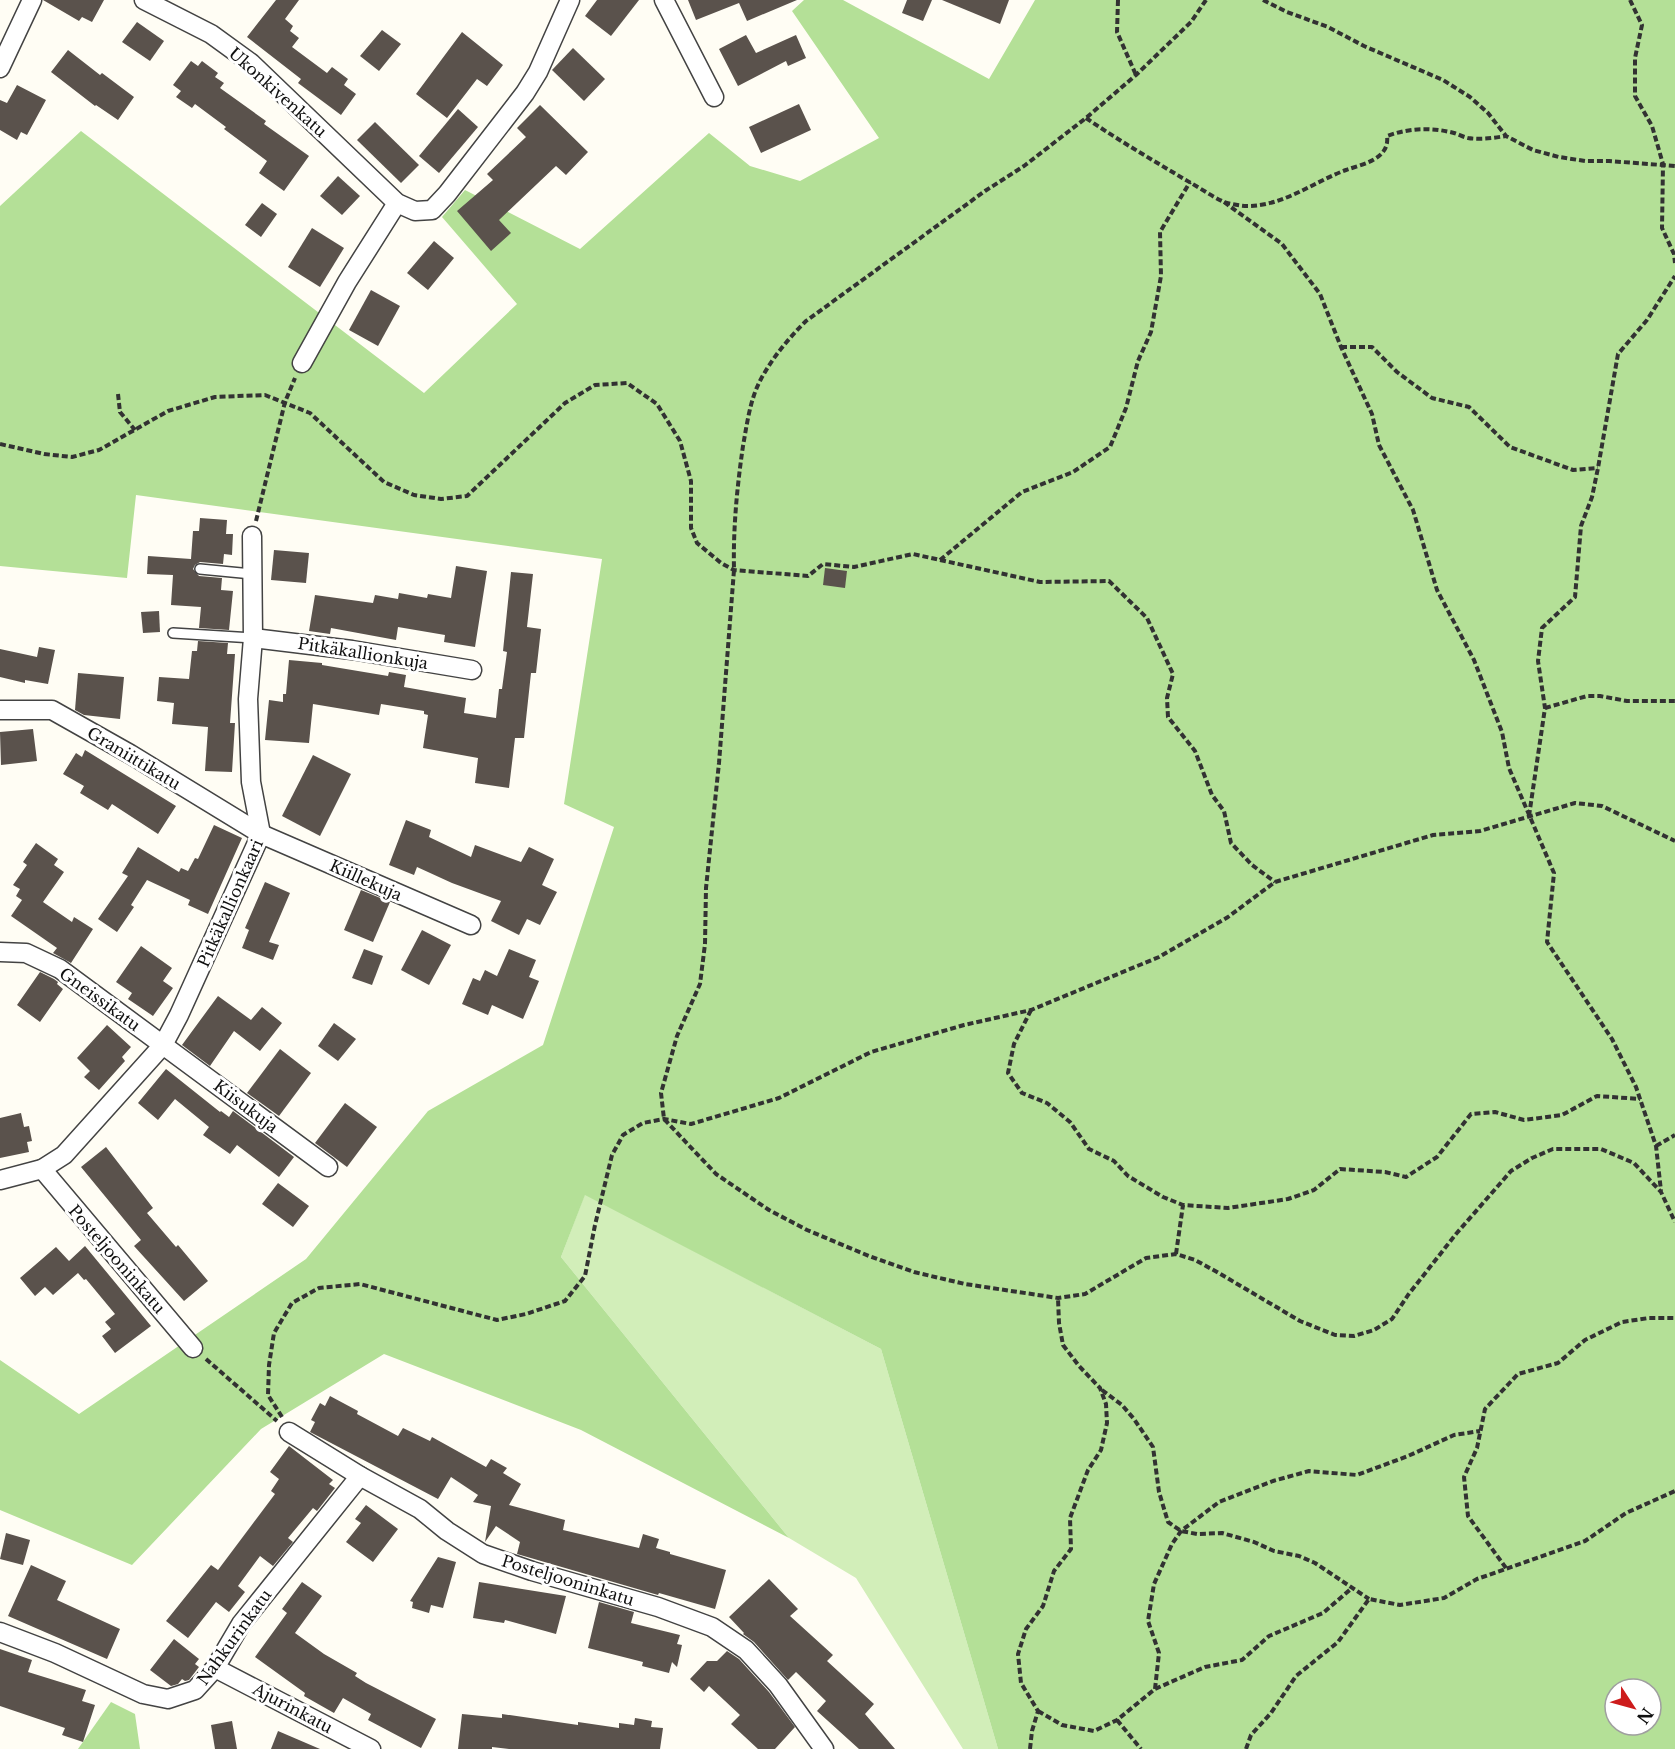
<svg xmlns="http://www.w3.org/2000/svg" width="1675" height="1749" font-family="'Libre Baskerville',serif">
  <rect width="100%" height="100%" fill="#fffdf4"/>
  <polygon fill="#d2eeb9" points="585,1194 881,1349 998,1749 963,1749 856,1578 789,1538 561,1257"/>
  <g fill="#b4e097" fill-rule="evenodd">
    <path d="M804,0H843L989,79L1035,0H1675V1749H998L881,1349L585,1195L561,1257L789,1538L581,1430L384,1354L261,1429L132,1565L0,1510V1360L79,1414L306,1259L428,1111L543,1045L614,827L564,804L602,559L136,495L127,578L0,566V206L81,131L424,393L517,304L442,217L465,190L580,249L709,133L750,166L800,181L879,138L792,11ZM1615,1689H1651V1725H1615Z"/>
    <polygon points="111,1702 135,1714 140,1749 78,1749"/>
  </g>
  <g fill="#5a524c">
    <polygon points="43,0 104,0 92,22 82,17 79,21"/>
    <polygon points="276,0 299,0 285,19 293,26 290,31 299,38 292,47 327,73 332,67 348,79 344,85 356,94 341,115 298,83 301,79 247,37"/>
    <polygon points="597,0 639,0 611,36 585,16"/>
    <polygon points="688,0 797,0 747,21 739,3 696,20"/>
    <polygon points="907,0 932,0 923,21 902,13"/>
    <polygon points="942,0 1009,0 1000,24"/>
    <polygon points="137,22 164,41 150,61 122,42"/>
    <polygon points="382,30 401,44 379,71 360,56"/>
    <polygon points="462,32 503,65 487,86 477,79 447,118 416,94"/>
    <polygon points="746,35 756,53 796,35 806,58 788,66 786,61 738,86 719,49"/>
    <polygon points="573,48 605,79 584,101 552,70"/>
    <polygon points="68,50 100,75 102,73 134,97 118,120 96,105 95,106 51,72"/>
    <polygon points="191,61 198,66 202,61 218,73 215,77 224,83 220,88 266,121 264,124 309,156 284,191 259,173 267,161 224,129 226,127 195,104 192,108 176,97 181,91 173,85"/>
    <polygon points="17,85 46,100 27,135 21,132 17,140 0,130 0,100 7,103"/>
    <polygon points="799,104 811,130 761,153 749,127"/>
    <polygon points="540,105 588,152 566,175 556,166 499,220 511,233 491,251 457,211 493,180 487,174 526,137 517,128"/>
    <polygon points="458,109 478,127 439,173 419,156"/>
    <polygon points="375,122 419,165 401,183 357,140"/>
    <polygon points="338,176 360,196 342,215 320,196"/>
    <polygon points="262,203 277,214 261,237 245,225"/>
    <polygon points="312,228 344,248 320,287 288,267"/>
    <polygon points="434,241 454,258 428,290 407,273"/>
    <polygon points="371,290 400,306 378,346 349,330"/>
    <polygon points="200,518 227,520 226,534 233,534 232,555 224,554 223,564 200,562 195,565 193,569 199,576 222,578 221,590 233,591 229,630 199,628 201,607 171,605 173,575 147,574 148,556 191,559 193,531 199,531"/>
    <polygon points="274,550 309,553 306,583 271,580"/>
    <polygon points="456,566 487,571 475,647 444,642 445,635 398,627 396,640 331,628 330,634 309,631 315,595 373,603 375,595 398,599 399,593 427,598 428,594 451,598"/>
    <polygon points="825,568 847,571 845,588 823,585"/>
    <polygon points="511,572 533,574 527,627 541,629 536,673 531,673 524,738 515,738 509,788 475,783 478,758 423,748 428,715 424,714 424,711 381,704 379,715 313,704 309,743 265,740 269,700 283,702 283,694 286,694 289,660 322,663 322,665 388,676 389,672 406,675 404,687 466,698 464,713 496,718 499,689 502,689 507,652 503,651"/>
    <polygon points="159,611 160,632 143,633 141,612"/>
    <polygon points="198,641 228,643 227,654 235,654 230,723 235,723 232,772 205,771 208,727 172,724 174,703 157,701 159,677 189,679 192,651 197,651"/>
    <polygon points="39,647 55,650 48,684 25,680 25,683 0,677 0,649 37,657"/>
    <polygon points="78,673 124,677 120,719 84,715 75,710"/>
    <polygon points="33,729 37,761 1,765 0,732"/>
    <polygon points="85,750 176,806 158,834 112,804 108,810 80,793 84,786 63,774 76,753 82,757"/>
    <polygon points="313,755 351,774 320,836 282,816"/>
    <polygon points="406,820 431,830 429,837 471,857 475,845 521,862 529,847 554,859 542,885 557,892 540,925 527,919 519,935 491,921 501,901 452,883 417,867 414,875 389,865"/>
    <polygon points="214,825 242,838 208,914 188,905 190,900 147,880 131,905 134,907 117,932 98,919 128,876 122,873 138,847 179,872 181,868 188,871 195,858 198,859"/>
    <polygon points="36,843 58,859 54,865 64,872 43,902 72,922 74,917 93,929 71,963 53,953 57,948 11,916 22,900 16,896 20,889 13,885 27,865 23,862"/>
    <polygon points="265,882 290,893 269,942 279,945 273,960 242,948 249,930 245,928"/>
    <polygon points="361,890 390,902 373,942 344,930"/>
    <polygon points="422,930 451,945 429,985 401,970"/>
    <polygon points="141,946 172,968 163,981 173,988 153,1016 128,999 132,993 116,982"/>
    <polygon points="364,949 383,956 372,985 352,978"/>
    <polygon points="509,949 536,960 529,977 539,981 523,1019 492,1005 488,1015 462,1004 473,978 480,981 485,970 497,976"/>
    <polygon points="40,972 54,979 58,982 57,984 63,989 40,1022 17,1005"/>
    <polygon points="218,996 251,1020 262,1007 282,1023 260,1051 234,1031 210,1066 182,1045"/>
    <polygon points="334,1023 356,1039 338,1061 318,1046"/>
    <polygon points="107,1025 131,1047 122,1057 125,1061 99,1090 84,1077 90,1071 77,1058"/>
    <polygon points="280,1049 311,1073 279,1116 247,1093"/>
    <polygon points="166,1069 220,1112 221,1111 229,1117 233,1111 294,1157 279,1177 237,1145 230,1154 203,1135 209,1127 175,1099 158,1120 138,1103"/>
    <polygon points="345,1103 377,1127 347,1167 315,1143"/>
    <polygon points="21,1113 24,1127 29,1126 32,1141 27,1142 29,1152 0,1158 0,1118"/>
    <polygon points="106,1147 153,1208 147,1213 176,1247 178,1245 208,1281 184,1301 134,1246 141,1240 81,1167"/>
    <polygon points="278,1183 309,1206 293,1227 262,1204"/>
    <polygon points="85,1246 151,1326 115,1353 102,1336 111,1329 105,1322 115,1314 86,1279 84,1280 78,1273 53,1295 45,1287 35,1296 20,1278 56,1247 69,1261"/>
    <polygon points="330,1396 358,1411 357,1414 398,1436 403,1428 430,1441 432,1437 486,1467 491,1459 507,1468 503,1473 521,1484 509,1505 565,1520 563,1530 639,1548 643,1534 659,1539 656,1548 670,1552 670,1554 726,1570 715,1609 659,1593 658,1595 517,1554 520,1542 496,1526 485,1542 491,1506 473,1502 478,1495 451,1477 438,1499 310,1432 315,1422 311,1420 320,1403 325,1406"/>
    <polygon points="289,1446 333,1480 329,1484 335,1488 317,1511 313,1508 288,1538 293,1542 273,1566 260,1556 238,1586 245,1592 229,1612 216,1602 188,1638 166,1621 211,1565 218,1570 275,1494 271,1491 279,1479 270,1472"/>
    <polygon points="366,1505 398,1529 373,1562 346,1542 361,1523 355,1519"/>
    <polygon points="6,1533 30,1540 23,1565 0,1559"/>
    <polygon points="438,1557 456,1562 443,1608 431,1605 429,1613 412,1608 413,1602 410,1601"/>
    <polygon points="31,1565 66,1581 57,1600 120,1629 107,1659 8,1616"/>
    <polygon points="769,1579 798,1609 790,1616 833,1655 827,1661 874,1704 865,1714 895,1749 859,1749 817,1711 826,1701 796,1672 788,1680 754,1642 743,1634 744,1633 729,1617"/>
    <polygon points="302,1582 322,1596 295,1633 324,1654 357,1673 355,1676 366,1683 436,1719 421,1748 368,1720 371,1714 343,1698 334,1713 304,1696 305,1693 255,1657 287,1613 282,1609"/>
    <polygon points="479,1582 566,1596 556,1634 505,1620 504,1623 473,1618"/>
    <polygon points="599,1602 634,1612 631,1623 680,1635 677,1644 682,1645 677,1667 672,1662 669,1673 642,1666 643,1662 588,1648"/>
    <polygon points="174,1639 199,1659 195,1664 199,1667 189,1680 185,1681 182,1679 178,1684 171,1686 150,1670"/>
    <polygon points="0,1649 32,1660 28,1672 86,1690 82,1701 95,1705 83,1742 62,1735 65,1728 0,1706"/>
    <polygon points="727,1651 739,1659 769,1692 795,1727 775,1749 758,1749 731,1724 740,1715 709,1686 704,1692 690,1679 707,1661 717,1661"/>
    <polygon points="462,1714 502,1718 502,1714 578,1725 578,1722 619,1728 619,1723 634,1725 635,1718 652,1721 651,1727 663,1728 660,1749 509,1749 492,1747 492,1749 458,1749"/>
    <polygon points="232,1721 237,1749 215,1749 211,1725"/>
    <polygon points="278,1731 320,1749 271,1749"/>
  </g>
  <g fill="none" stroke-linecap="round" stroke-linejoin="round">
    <g stroke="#434343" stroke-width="12">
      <g id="service">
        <polyline points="200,569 252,574"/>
        <polyline points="173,633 253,638"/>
      </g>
    </g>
    <g stroke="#434343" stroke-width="21">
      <g id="minor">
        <polyline points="144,0 211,34 251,63 397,203 415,211 432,210 447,194 525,93 538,72 570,0"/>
        <polyline points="664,0 714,97"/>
        <polyline points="0,68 32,0"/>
        <polyline points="302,363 347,282 397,203"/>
        <polyline points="253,638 352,650 472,670"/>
        <polyline points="0,710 52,710 130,754 261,834 471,925"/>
        <polyline points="0,952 26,953 60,969 328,1167"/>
        <polyline points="42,1169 193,1348"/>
        <polyline points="0,1180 42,1169 64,1155 163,1045 179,1015 261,834 251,782 248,699 253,638 252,536"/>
        <polyline points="289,1432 360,1476 420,1509 447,1531 483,1554 532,1571 658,1607 712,1627 746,1650 778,1685 824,1749"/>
        <polyline points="0,1632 55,1653 143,1694 168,1699 195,1690 215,1668 241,1624 360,1476"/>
        <polyline points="215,1668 371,1749"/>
      </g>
    </g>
    <g stroke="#323232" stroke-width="4" stroke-dasharray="6 3" stroke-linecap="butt">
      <polyline points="1118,0 1117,32 1136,75"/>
      <path d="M1206,0L1191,22L1136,75L1086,118L1024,166L985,191L806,321C788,339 773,357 761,379C750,399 747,424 743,446C737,487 733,529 734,570L719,763L706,888L705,944L700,984L677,1036L661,1093L664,1119L716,1174L769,1210L807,1230L869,1256L914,1272L965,1284L1058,1298L1085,1294L1146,1258L1176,1254L1195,1260L1217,1272L1300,1321L1335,1335L1354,1336L1374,1330L1392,1319L1408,1295L1456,1234L1511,1171L1532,1158L1553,1149H1601L1634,1163L1661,1192L1675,1222"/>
      <polyline points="1263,0 1287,12 1328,27 1364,46 1443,80 1470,97 1488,113 1506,136 1533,150 1559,157 1585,161 1609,161 1675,166"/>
      <polyline points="1630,0 1642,25 1635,58 1635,96 1652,126 1663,164 1662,228 1674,254 1675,263"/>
      <path d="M1086,118C1118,140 1151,159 1184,179C1197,186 1211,196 1224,202C1230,204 1241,206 1247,206C1284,206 1313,182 1346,170C1363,164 1390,159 1387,136C1409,128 1431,127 1454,133C1458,134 1463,137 1468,138C1480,140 1493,138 1506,136"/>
      <polyline points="1224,202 1282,244 1320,294 1341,347 1372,414 1379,445 1413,510 1437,590 1474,660 1502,732 1509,768 1554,873 1547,942 1612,1039 1636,1087 1656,1146 1661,1191"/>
      <polyline points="1341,347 1372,347 1397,372 1432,398 1469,407 1510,447 1573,470 1598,468"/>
      <polyline points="118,394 120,412 135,430"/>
      <polyline points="0,444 44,454 72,457 99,450 168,411 215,397 265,395 310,413 384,482 414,495 441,499 467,496 565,403 595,385 627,383 657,404 680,441 691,481 691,528 697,543 721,563 734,570 808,576 823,564 854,567 913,554 1040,582 1109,581 1147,618 1173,674 1167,698 1168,717 1195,751 1212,795 1224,811 1231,843 1252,865 1275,882"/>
      <polyline points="256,521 285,402 295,378"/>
      <polyline points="940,560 1022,492 1073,472 1110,447 1126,408 1138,361 1151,332 1161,276 1160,232 1190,182"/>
      <polyline points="1545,708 1587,696 1600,696 1627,701 1675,701"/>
      <polyline points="1529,816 1545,708 1538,661 1542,628 1575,597 1581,526 1592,497 1598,468 1618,354 1647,320 1675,276"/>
      <polyline points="1031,1010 1014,1044 1008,1073 1022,1093 1047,1103 1070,1122 1089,1149 1114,1161 1128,1176 1163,1197 1183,1205 1228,1208 1288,1199 1314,1190 1340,1169 1385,1172 1406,1177 1437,1157 1471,1114 1495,1112 1524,1120 1562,1115 1597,1096 1640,1099"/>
      <polyline points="1656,1146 1675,1135"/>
      <polyline points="1176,1254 1183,1205"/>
      <polyline points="206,1359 277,1421"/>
      <polyline points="1102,1390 1122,1405 1134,1419 1153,1447 1159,1492 1168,1522 1181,1531 1197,1534 1222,1533 1254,1542 1274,1551 1299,1556 1315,1563 1369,1599"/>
      <polyline points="282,1417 268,1395 269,1365 274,1333 292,1303 319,1288 360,1284 497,1320 526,1314 565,1301 585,1276 595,1225 612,1155 623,1135 643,1123 664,1119 691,1124 779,1098 871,1052 964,1025 1031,1010 1159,957 1228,917 1275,882 1433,835 1480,831 1575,803 1602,806 1675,841"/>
      <polyline points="1506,1568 1468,1516 1464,1477 1477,1448 1485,1409 1518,1374 1558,1363 1585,1340 1622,1322 1649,1318 1675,1318"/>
      <polyline points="1155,1689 1159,1653 1148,1621 1154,1584 1172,1544 1181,1531 1219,1502 1273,1481 1309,1471 1357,1475 1408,1456 1454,1435 1480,1431"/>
      <polyline points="1038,1711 1062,1725 1094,1731 1117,1720 1155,1689 1205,1667 1242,1660 1269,1636 1323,1613 1352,1588"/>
      <polyline points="1117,1720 1141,1749"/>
      <polyline points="1030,1749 1032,1731 1038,1711 1021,1683 1018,1654 1026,1629 1043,1606 1054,1571 1071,1549 1070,1518 1088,1470 1101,1450 1107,1423 1106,1404 1100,1388 1079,1366 1063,1345 1059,1323 1058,1298"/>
      <polyline points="1246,1749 1251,1735 1271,1713 1296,1676 1338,1642 1369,1599 1400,1605 1444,1598 1477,1579 1585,1541 1626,1513 1675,1491"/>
    </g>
    <use href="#service" stroke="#fff" stroke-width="9"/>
    <use href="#minor" stroke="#fff" stroke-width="18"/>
  </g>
  <g text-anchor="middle" stroke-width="6" stroke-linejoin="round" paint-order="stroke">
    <g font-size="16" fill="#101010" stroke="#fff">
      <text transform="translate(278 92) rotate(42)" y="6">Ukonkivenkatu</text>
      <text transform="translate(363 653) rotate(9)" y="6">Pitkäkallionkuja</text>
      <text transform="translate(134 758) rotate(31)" y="6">Graniittikatu</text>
      <text transform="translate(366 880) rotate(24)" y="6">Kiillekuja</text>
      <text transform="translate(230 903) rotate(-66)" y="6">Pitkäkallionkaari</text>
      <text transform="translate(100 999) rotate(36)" y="6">Gneissikatu</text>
      <text transform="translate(246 1106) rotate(37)" y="6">Kiisukuja</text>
      <text transform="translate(117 1259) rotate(49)" y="6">Posteljooninkatu</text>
      <text transform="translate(568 1580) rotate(17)" y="6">Posteljooninkatu</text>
      <text transform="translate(234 1637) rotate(-54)" y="6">Nahkurinkatu</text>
      <text transform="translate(293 1708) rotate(28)" y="6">Ajurinkatu</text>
    </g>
  </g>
  <g transform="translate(1633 1707) rotate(126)"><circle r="28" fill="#ffffff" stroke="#9f9f9f" stroke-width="1.5"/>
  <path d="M0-4.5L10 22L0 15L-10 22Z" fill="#cd1c1c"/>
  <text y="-9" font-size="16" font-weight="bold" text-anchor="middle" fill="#101010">N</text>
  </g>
</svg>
